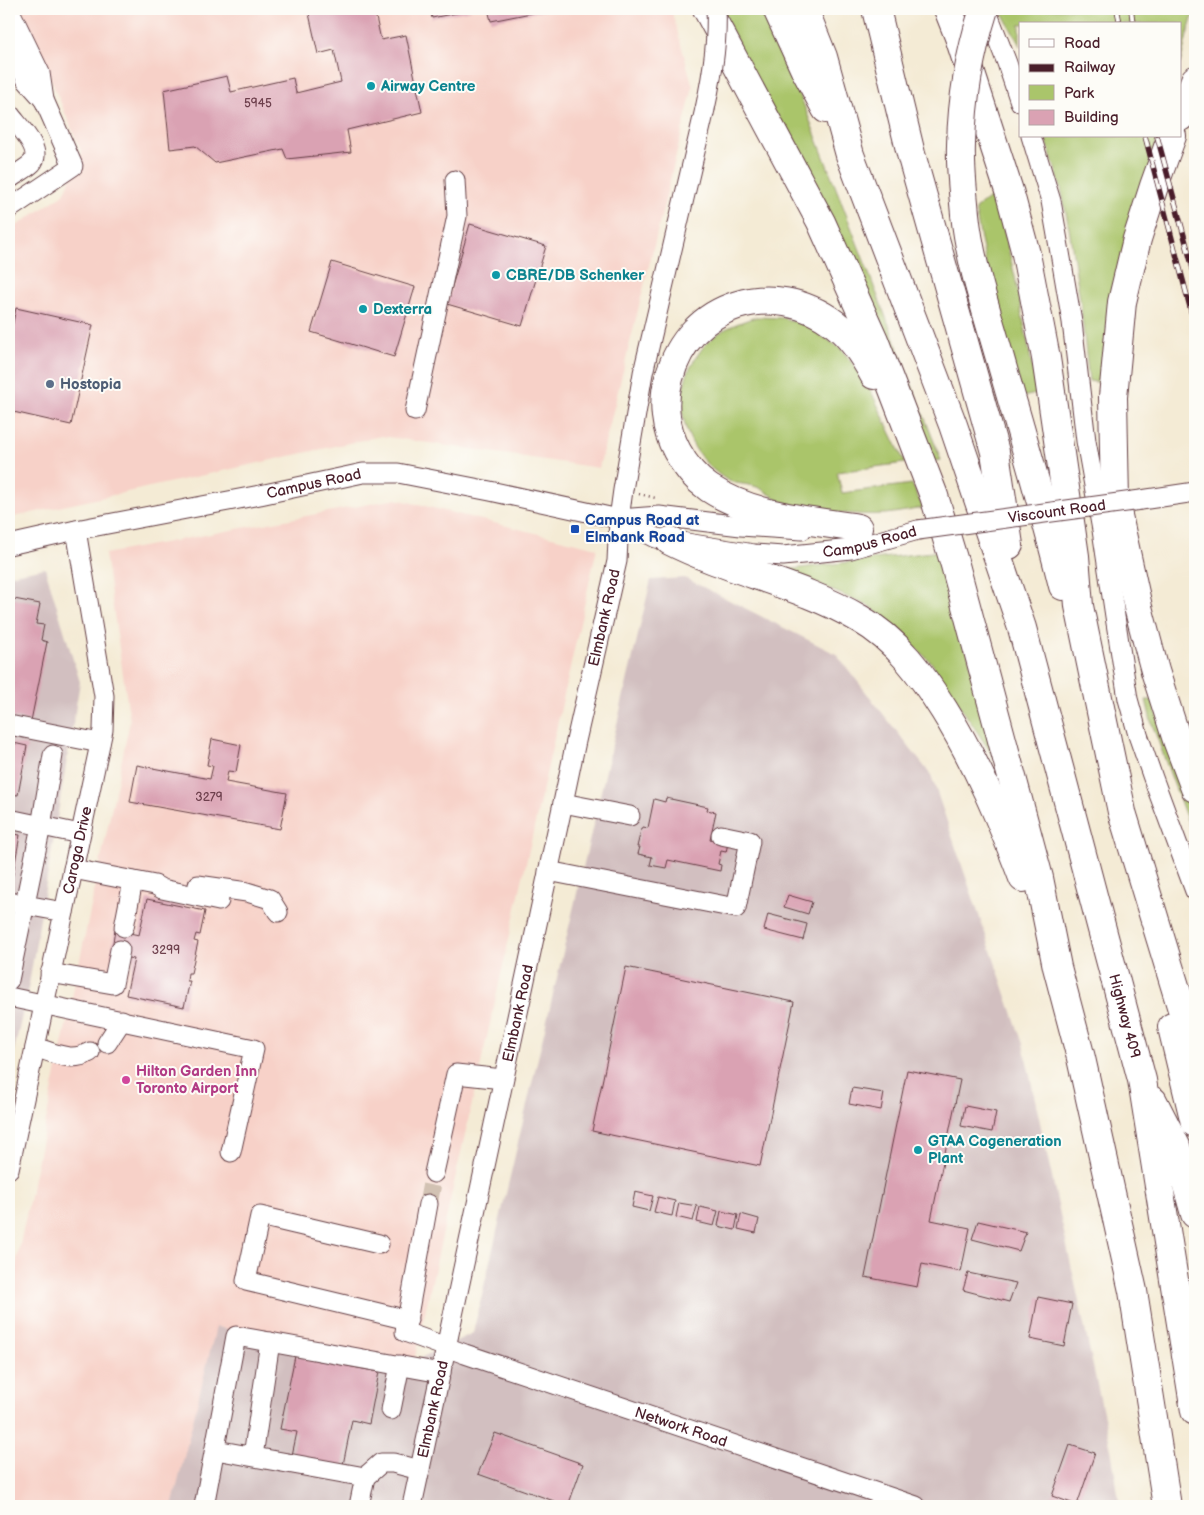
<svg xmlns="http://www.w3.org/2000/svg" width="1204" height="1515" font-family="'Balsamiq Sans',sans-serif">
  <rect width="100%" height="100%" fill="#fdfcf7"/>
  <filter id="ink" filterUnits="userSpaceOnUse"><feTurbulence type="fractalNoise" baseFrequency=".02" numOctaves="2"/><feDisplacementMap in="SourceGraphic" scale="10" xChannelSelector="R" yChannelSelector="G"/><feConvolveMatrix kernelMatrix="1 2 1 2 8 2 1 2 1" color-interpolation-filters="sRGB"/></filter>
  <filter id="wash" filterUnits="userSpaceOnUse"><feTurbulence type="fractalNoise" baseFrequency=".0096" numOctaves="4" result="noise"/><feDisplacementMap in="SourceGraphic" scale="20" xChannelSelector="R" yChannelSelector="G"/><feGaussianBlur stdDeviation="1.12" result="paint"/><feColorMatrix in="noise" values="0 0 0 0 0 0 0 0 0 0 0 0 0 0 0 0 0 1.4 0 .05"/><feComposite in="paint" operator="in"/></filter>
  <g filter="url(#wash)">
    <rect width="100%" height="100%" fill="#f4ebd5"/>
    <g fill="#f7d1c8">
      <polygon points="21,9 671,9 693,87 599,468 381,436 9,518 9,231 64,194 82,153"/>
      <polygon points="396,499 597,548 414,1361 217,1327 172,1506 9,1506 9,1297 130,721 105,554"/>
    </g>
    <g fill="#d2bfc0">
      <polygon points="45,568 80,682 29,984 9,1073 9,575"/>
      <polygon points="685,578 836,654 931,775 1023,1044 1111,1449 1120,1506 172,1506 216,1327 414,1361 473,1333 651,580"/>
    </g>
    <g fill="#aac56b" stroke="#7a724b">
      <polygon points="725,9 762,9 783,51 941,460 933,461 725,16"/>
      <polygon points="1000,9 1195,9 1186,39 1180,64 1180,24 1020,24 1020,46"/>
      <polygon points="1045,136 1158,136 1102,383 1089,381 1080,299 1069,228 1061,188"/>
      <polygon points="995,194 1015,277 1035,381 1036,394 1022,397 990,285 975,209"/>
      <path d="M756,317L783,318L808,326L841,349L852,363L868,385L905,463L837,472L842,493L912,484L923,508C910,510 897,513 885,514C854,516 817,511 787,503C776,500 767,491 757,487C746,483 733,485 724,478C682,450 668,395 699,353C702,349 705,344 709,341C723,328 738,323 756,317Z"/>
      <polygon points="940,551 997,762 931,662 871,607 784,570"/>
      <polygon points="1146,700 1152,700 1195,818 1195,842 1151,721"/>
    </g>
    <g id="blocks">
      <g fill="#daa2b3">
        <polygon points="308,9 390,9 375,13 381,40 406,35 422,112 347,130 351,152 287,159 283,149 215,163 195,146 170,149 164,90 227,76 231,92 293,78 296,93 341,82 334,50 318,54"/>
        <polygon points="430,9 471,9 471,10 432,18"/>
        <polygon points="488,9 546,9 546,10 491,21"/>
        <polygon points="470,224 546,246 522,326 447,304"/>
        <polygon points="332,262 415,287 394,357 311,332"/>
        <polygon points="16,308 93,325 71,425 9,411 9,342"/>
        <polygon points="9,598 40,604 36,624 44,625 41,640 47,642 31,721 9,717"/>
        <polygon points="212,739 241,745 236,772 228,771 226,782 287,793 280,829 130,802 137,765 210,779 213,766 207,765"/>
        <polygon points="9,742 27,746 18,795 9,794"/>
        <polygon points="666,798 708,807 707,810 716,812 710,839 728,843 726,852 721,851 718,864 721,865 720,871 668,860 666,868 650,865 652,857 638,854 640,847 637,847 641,830 642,830 643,827 648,828 654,799 665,802"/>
        <polygon points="9,833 20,835 11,885 9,884"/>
        <polygon points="788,895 812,902 808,914 784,907"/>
        <polygon points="147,899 205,911 200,935 196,934 194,941 198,942 191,973 188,973 187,981 190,981 184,1007 126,995 134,959 111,955 115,930 139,935"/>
        <polygon points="768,914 807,924 803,940 764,930"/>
        <polygon points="626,967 794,1002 760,1166 592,1131"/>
        <polygon points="907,1070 960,1080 931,1220 970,1228 961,1272 922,1264 917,1287 865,1277"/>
        <polygon points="852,1088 884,1093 881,1110 849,1104"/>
        <polygon points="965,1106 996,1112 992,1132 961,1126"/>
        <polygon points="635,1192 653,1196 649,1211 632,1207"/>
        <polygon points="658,1197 675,1201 672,1216 654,1212"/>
        <polygon points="679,1203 697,1206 693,1221 676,1217"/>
        <polygon points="700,1207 718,1211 714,1226 697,1222"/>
        <polygon points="721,1211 738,1215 735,1230 718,1226"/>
        <polygon points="741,1214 759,1219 756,1233 738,1229"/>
        <polygon points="978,1221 1026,1232 1019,1251 972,1239"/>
        <polygon points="968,1273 1016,1283 1009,1302 963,1290"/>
        <polygon points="1038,1297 1072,1304 1064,1346 1030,1339"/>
        <polygon points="295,1356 379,1372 369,1424 352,1420 342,1470 291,1460 297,1432 280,1429"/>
        <polygon points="495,1433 583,1464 568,1506 478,1474"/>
        <polygon points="1070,1445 1095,1453 1077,1505 1052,1496"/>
      </g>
    </g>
  </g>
  <g filter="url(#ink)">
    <use href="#blocks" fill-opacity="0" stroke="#643e44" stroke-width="1"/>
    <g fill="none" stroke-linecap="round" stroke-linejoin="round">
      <polyline stroke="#d2c2b3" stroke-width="19" stroke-dasharray="19 9" stroke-linecap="butt" points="428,1204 434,1173"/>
      <g stroke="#643e44" stroke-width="21">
        <g id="minor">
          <polyline points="986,9 1007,63 1020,102"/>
          <polyline points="9,43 27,81 44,100"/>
          <path d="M9,113C16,124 44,149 32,163C26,169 16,174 9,179"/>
          <polyline points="1031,136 1051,201 1062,264 1072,322 1086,441 1102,530 1116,623 1128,699 1138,735 1153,778 1195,891"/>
          <polyline points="9,209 73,166 44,100 40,73 9,9"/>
          <polyline points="415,411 457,216 455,180"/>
          <polyline points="1141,500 1195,492"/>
          <polyline points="619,519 659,516 741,526 802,530"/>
          <path id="s1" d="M9,545L76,530L260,495L363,473H398L490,491L619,519L656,538L754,554L783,556L851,549L918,530"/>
          <polyline points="9,725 100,743"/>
          <polyline points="563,803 630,816"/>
          <polyline points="9,819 80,834"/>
          <polyline points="73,869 155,885 162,889 219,901"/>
          <polyline points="548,871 736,908 750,841 721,835"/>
          <polyline points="198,885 247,892 270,899 278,912"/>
          <polyline points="9,902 64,912"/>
          <polyline points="124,927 133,881"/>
          <polyline points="50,973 113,984 120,950"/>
          <polyline points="9,980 41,826 53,755"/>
          <polyline points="9,997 254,1049 231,1152"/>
          <polyline points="107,1043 122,1020"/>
          <path d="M35,1047C54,1053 71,1063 90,1052"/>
          <path id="s2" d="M9,1169L103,730L104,696L76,530"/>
          <polyline points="434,1173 456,1074 503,1079"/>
          <path id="s3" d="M428,1204L405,1332L465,1354L916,1506"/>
          <polyline points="379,1244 260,1216 246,1281 408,1320"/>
          <polyline points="391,1410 400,1365"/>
          <polyline points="216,1450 365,1477 359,1506"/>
          <polyline points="253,1456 270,1342"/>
          <polyline points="365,1477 381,1463 393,1463 420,1470"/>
          <polyline points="204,1506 236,1336 441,1373"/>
          <path id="s4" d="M412,1506L563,803L576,741L617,561L619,519L623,490L643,373L705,109"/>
        </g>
      </g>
      <g stroke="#643e44" stroke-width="30">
        <g id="highway">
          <polyline points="707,9 821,222 874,340 934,496 955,565 1039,878 1057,967 1081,1058 1133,1291 1167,1506"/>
          <polyline points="777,9 804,68 826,109"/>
          <path id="s5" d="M804,9L823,57L850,155L953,425L1022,628L1142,1080L1195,1411"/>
          <polyline points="876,9 911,154 995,452 1009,545"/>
          <polyline points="948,9 959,37 1010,194 1026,254 1046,358 1057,433 1075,556 1079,606 1101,712 1122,812 1195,1052"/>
          <polyline points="1180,117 1195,80"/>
          <polyline points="1172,136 1154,186 1137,239 1122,302 1113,397 1115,502 1138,607 1155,671 1177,740 1195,788"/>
          <path d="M965,214C970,262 986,309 999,355C1021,432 1044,508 1063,586"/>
          <path d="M858,528C808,520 753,517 709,488C696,479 685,466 677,451C665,429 662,402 669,378C689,302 774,278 835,324C852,337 864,356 874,375"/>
          <path d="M670,541C731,572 801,584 860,619C897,640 922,675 944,710C977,763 1001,820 1023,878"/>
          <polyline points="1172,1027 1195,1123"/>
          <polyline points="1153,1101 1176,1146 1195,1214"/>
        </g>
      </g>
      <polyline stroke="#643e44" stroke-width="2.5" stroke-dasharray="1 4" stroke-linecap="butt" points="639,494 656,498"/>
      <use href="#minor" stroke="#fff" stroke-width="19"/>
      <use href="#highway" stroke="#fff" stroke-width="28"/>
      <g stroke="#4a1f2b" stroke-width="5.5">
        <g id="rail">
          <polyline points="1117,9 1120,24"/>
          <polyline points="1131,9 1133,24"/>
          <polyline points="1145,136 1195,326"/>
          <polyline points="1157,136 1195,276"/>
        </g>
      </g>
      <use href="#rail" stroke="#fdfcf7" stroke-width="4" stroke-dasharray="11" stroke-linecap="butt"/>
      <g stroke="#643e44" stroke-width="21" stroke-linecap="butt">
        <g id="minor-bridge">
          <path d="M705,109C712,77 718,43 716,9"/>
          <path id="s6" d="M918,530L1141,500"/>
        </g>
      </g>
      <g stroke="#643e44" stroke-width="30" stroke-linecap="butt">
        <path id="highway-bridge" d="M965,214C963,191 960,168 961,145C962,99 970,53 984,9"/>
      </g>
      <use href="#minor-bridge" stroke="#fff" stroke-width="19"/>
      <use href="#highway-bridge" stroke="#fff" stroke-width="28"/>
    </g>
  </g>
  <g fill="#0f9aa8" stroke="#fdfcf7" stroke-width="2">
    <circle cx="371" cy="86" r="5"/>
    <circle cx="496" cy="275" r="5"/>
    <circle cx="363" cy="309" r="5"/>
    <circle cx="918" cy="1150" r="5"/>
  </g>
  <circle fill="#5c6f8a" stroke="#fdfcf7" stroke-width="2" cx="50" cy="384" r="5"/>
  <rect fill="#1a4fb4" stroke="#fdfcf7" stroke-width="2" x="570" y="524" width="10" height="10" rx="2.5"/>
  <circle fill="#d1479c" stroke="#fdfcf7" stroke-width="2" cx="126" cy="1080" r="5"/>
  <g text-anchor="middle" stroke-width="4" stroke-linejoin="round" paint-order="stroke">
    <g font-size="12" fill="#6e404d">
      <text x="258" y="107">5945</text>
      <text x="209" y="801">3279</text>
      <text x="166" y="954">3299</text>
    </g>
    <g font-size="15" font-weight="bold" fill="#0d838f" stroke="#fdfcf7" text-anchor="start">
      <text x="381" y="91">Airway Centre</text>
      <text x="506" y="280">CBRE/DB Schenker</text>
      <text x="373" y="314">Dexterra</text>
      <text x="928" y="1146">GTAA Cogeneration<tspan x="928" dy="17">Plant</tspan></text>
    </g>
    <g font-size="15" font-weight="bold" fill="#4e5e75" stroke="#fdfcf7" text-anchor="start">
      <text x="60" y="389">Hostopia</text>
    </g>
    <g font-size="15" fill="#4a1f2b" stroke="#fdfcf7">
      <text dy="5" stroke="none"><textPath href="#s1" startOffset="311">Campus Road</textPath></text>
      <text dy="5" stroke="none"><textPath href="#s6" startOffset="140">Viscount Road</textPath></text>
      <text dy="5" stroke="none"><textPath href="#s1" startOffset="880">Campus Road</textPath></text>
      <text dy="5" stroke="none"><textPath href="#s4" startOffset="909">Elmbank Road</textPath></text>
      <text dy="5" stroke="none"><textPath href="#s2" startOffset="326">Caroga Drive</textPath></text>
      <text dy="5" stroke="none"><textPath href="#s4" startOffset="504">Elmbank Road</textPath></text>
      <text dy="5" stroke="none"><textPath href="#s5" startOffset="1058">Highway 409</textPath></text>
      <text dy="5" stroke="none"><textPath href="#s4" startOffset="99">Elmbank Road</textPath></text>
      <text dy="5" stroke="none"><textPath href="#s3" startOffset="422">Network Road</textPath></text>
    </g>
    <g font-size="15" font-weight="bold" fill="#164399" stroke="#fdfcf7" text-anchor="start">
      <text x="585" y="525">Campus Road at<tspan x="585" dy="17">Elmbank Road</tspan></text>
    </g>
    <g font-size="15" font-weight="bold" fill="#b23c85" stroke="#fdfcf7" text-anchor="start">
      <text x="136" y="1076">Hilton Garden Inn<tspan x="136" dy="17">Toronto Airport</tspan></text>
    </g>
  </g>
  <rect width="1204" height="1515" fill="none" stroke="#fdfcf7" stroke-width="30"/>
  <rect x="1019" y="22" width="162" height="115" fill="#fdfcf7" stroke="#b5a4a5"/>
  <rect x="1029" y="39" width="25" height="8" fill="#ffffff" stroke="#b5a4a5"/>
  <text x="1064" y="48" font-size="15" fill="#4a1f2b">Road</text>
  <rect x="1029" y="64" width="25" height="8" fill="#4a1f2b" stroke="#b5a4a5"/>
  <text x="1064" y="72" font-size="15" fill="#4a1f2b">Railway</text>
  <rect x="1029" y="85" width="25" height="15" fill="#aac56b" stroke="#b5a4a5"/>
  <text x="1064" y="98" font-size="15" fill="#4a1f2b">Park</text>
  <rect x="1029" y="110" width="25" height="15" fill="#daa2b3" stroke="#b5a4a5"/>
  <text x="1064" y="122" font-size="15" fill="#4a1f2b">Building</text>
</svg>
